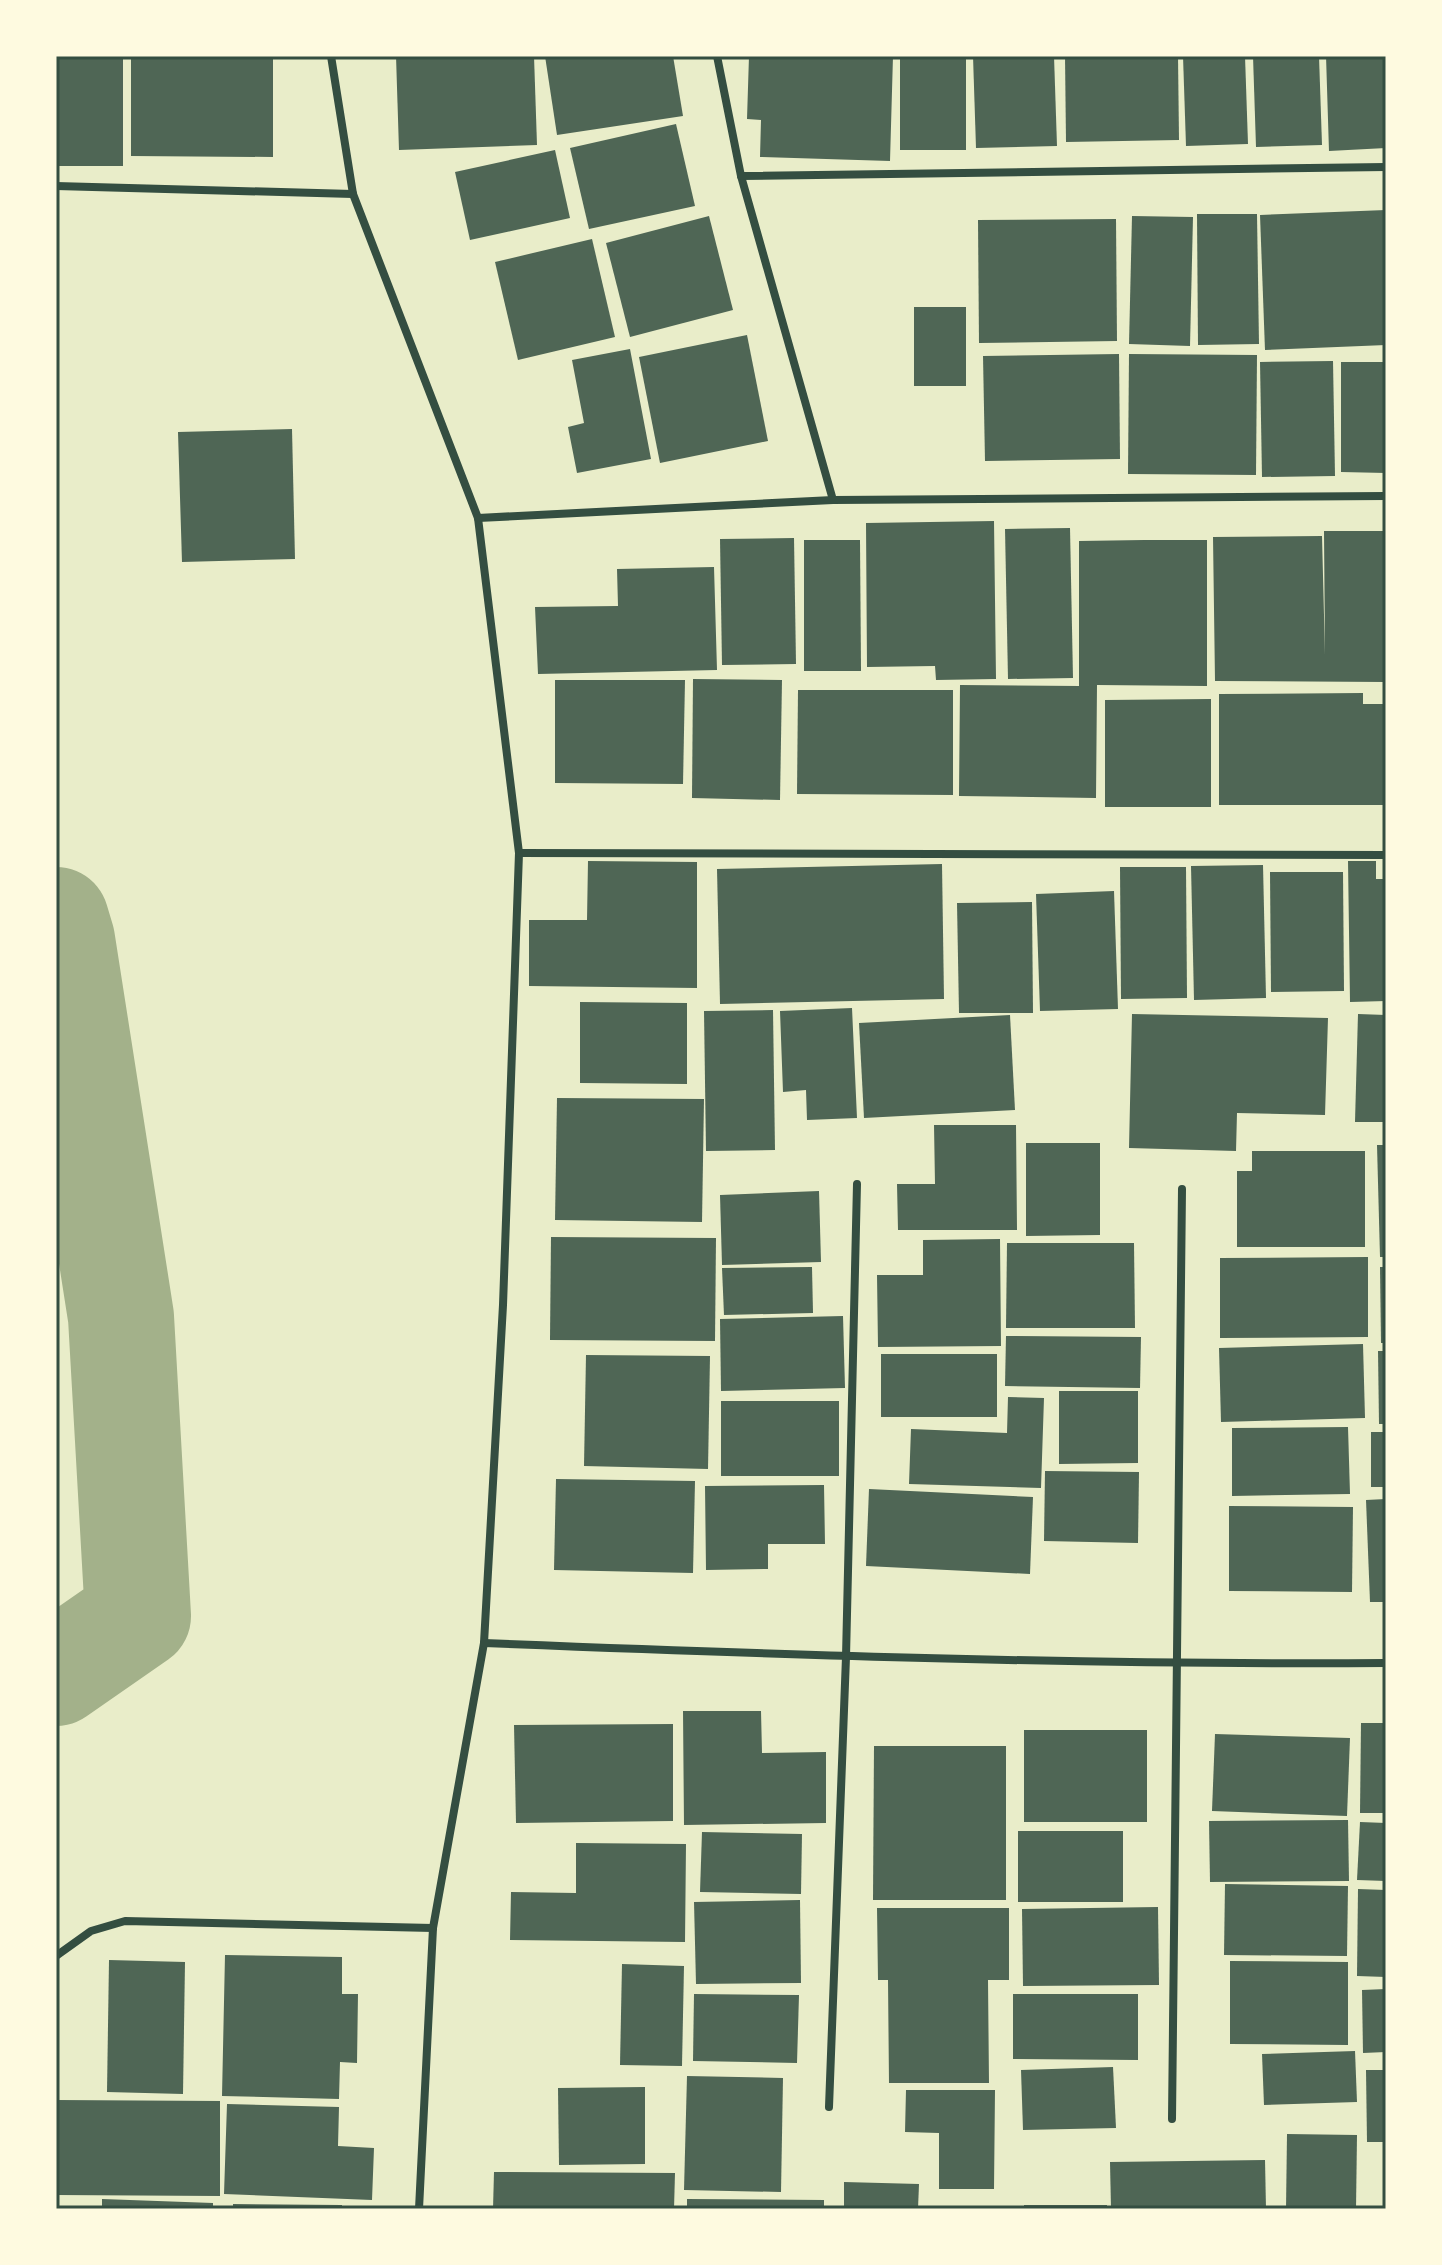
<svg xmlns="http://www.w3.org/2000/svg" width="1442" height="2265" font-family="Mulish,sans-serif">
  <rect width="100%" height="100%" fill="#e9edc9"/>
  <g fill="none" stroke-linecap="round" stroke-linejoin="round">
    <polyline stroke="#a3b18a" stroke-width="106" points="56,920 62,940 121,1317 138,1616 56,1673"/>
  </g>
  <g fill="#4f6655">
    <rect x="56" y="56" width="67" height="110"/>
    <polygon points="131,56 273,56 273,157 131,156"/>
    <polygon points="396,56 534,56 537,145 399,150"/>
    <polygon points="545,56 673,56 683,116 557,135"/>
    <polygon points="749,56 893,56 890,161 760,157 761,120 747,119"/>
    <rect x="900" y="56" width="66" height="94"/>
    <polygon points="973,56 1054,56 1057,146 976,148"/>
    <polygon points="1065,56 1178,56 1179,140 1066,142"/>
    <polygon points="1183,56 1245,56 1248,144 1186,146"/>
    <polygon points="1253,56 1319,56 1322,145 1256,147"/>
    <polygon points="1326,56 1385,56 1386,148 1329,151"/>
    <polygon points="676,124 695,206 589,229 570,148"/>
    <polygon points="555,150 570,218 470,240 455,172"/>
    <polygon points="1386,210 1386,345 1265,350 1260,215"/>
    <polygon points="1197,214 1257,214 1259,344 1198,345"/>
    <polygon points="709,216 733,310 630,337 606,243"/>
    <polygon points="1132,216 1193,217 1190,346 1129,344"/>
    <polygon points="1116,219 1117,341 979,343 978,220"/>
    <polygon points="592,239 615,337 518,360 495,262"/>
    <rect x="914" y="307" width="52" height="79"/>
    <polygon points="747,335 768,441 660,463 639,357"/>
    <polygon points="630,349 651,459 577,473 568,427 584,423 572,360"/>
    <polygon points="1119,354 1120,459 985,461 983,356"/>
    <polygon points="1129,354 1257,355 1256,475 1128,474"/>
    <polygon points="1333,361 1335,476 1262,477 1260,362"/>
    <polygon points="1341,362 1386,362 1386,473 1341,472"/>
    <polygon points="292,429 295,559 182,562 178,432"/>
    <polygon points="994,521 996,679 936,680 935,666 867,667 866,523"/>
    <polygon points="1070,528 1073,678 1008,679 1005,529"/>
    <polygon points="1324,531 1386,531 1386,682 1215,681 1213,537 1322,536 1325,655"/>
    <polygon points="794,538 796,664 722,665 720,539"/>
    <polygon points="804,540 860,540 861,671 804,671"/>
    <polygon points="1144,540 1207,540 1207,686 1097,685 1096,798 959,796 960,685 1079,686 1079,541"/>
    <polygon points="714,567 717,670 538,674 535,607 618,606 617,569"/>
    <polygon points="693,679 782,680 780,800 692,798"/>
    <polygon points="555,680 685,680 683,784 555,783"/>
    <polygon points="798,690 953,690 953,795 797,794"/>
    <polygon points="1363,693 1363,704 1386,704 1386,805 1219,805 1219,694"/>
    <polygon points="1211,699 1211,807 1105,807 1105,700"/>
    <polygon points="588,861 697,862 697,988 529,986 529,920 587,920"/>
    <polygon points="1348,861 1376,861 1376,879 1386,879 1386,1001 1350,1002"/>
    <polygon points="942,864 944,999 720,1004 717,869"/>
    <polygon points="1263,865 1266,998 1194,1000 1191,866"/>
    <polygon points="1120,867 1186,867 1187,998 1121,999"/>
    <polygon points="1270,872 1343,872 1344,991 1271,992"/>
    <polygon points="1114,891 1118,1009 1040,1011 1036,894"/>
    <polygon points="1032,902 1033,1013 959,1013 957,903"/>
    <polygon points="580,1002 687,1003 687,1084 580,1083"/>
    <polygon points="852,1008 857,1118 807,1120 806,1090 783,1092 780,1011"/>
    <polygon points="773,1010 775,1150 706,1151 704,1011"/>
    <polygon points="1132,1014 1328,1018 1325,1115 1237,1113 1236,1151 1129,1148"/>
    <polygon points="1358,1014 1386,1015 1386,1122 1355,1122"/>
    <polygon points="1010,1015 1015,1110 864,1118 859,1023"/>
    <polygon points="557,1098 704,1099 702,1222 555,1220"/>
    <polygon points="934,1125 1016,1125 1017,1230 898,1230 897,1184 935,1184"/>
    <polygon points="1026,1143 1100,1143 1100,1235 1026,1236"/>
    <polygon points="1377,1145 1386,1145 1386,1257 1380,1257"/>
    <polygon points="1252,1151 1365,1151 1365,1247 1237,1247 1237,1171 1252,1171"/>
    <polygon points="819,1191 821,1262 722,1265 720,1195"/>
    <polygon points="551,1237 716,1238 715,1341 550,1340"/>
    <polygon points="1000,1239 1001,1346 878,1347 877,1275 923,1275 923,1240"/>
    <polygon points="1007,1243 1134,1243 1135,1328 1006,1328"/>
    <polygon points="1368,1257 1368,1337 1220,1338 1220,1258"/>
    <polygon points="812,1267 813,1313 724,1315 722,1268"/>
    <polygon points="1380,1267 1386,1267 1386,1343 1381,1343"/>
    <polygon points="843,1316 845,1388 721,1391 720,1319"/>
    <polygon points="1006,1336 1141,1337 1140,1388 1005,1386"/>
    <polygon points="1363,1344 1365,1418 1221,1422 1219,1348"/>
    <polygon points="1378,1351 1386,1351 1386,1424 1379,1424"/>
    <rect x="881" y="1354" width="116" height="63"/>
    <polygon points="586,1355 710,1356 708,1469 584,1466"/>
    <polygon points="1059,1391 1138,1391 1138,1463 1059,1464"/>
    <polygon points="1008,1397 1044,1398 1041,1488 909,1484 911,1429 1007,1433"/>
    <rect x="721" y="1401" width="118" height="75"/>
    <polygon points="1348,1427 1350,1494 1232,1496 1232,1428"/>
    <rect x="1371" y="1432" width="15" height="55"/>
    <polygon points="1045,1471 1139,1472 1138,1543 1044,1541"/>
    <polygon points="556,1479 695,1481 693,1573 554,1570"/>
    <polygon points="824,1485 825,1544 768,1544 768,1569 706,1570 705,1486"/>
    <polygon points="869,1489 1033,1497 1030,1574 866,1566"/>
    <polygon points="1386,1499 1386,1602 1370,1602 1366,1500"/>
    <polygon points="1229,1506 1353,1507 1352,1592 1229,1591"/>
    <polygon points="683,1711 761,1711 762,1753 826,1752 826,1823 684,1825"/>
    <polygon points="1361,1723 1386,1723 1386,1813 1360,1813"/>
    <polygon points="673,1724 673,1821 516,1823 514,1725"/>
    <rect x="1024" y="1730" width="123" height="92"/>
    <polygon points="1215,1734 1350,1738 1347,1816 1212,1811"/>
    <polygon points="874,1746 1006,1746 1006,1900 873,1900"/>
    <polygon points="1348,1820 1349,1881 1210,1882 1209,1821"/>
    <polygon points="1360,1822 1386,1823 1386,1881 1357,1880"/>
    <rect x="1018" y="1831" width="105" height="71"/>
    <polygon points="702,1832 802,1834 801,1894 700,1892"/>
    <polygon points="576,1843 686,1844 685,1942 510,1940 511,1892 576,1893"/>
    <polygon points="1225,1884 1348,1886 1347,1956 1224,1955"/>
    <polygon points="1358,1889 1386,1890 1386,1977 1357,1976"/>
    <polygon points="800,1900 801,1983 696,1984 694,1902"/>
    <polygon points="1158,1907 1159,1985 1023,1986 1022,1909"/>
    <polygon points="877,1908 1009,1908 1009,1980 988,1980 989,2083 889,2083 888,1980 878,1980"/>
    <polygon points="225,1955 342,1957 342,1994 358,1994 357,2063 340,2062 339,2099 222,2096"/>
    <polygon points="109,1960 185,1962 183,2094 107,2092"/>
    <polygon points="1230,1961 1348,1962 1348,2045 1230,2044"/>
    <polygon points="622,1964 684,1966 682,2066 620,2065"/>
    <polygon points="1386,1989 1386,2052 1363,2053 1362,1990"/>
    <polygon points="694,1994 799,1995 797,2063 693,2061"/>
    <polygon points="1013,1994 1138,1994 1138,2060 1013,2059"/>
    <polygon points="1355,2051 1357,2102 1264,2105 1262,2054"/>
    <polygon points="1113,2067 1116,2128 1023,2130 1021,2070"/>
    <polygon points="1366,2070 1386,2070 1386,2142 1367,2142"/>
    <polygon points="687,2076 783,2078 781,2192 684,2190"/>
    <polygon points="645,2087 645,2164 559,2165 558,2088"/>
    <polygon points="906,2090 995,2090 994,2189 939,2189 939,2133 905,2132"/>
    <polygon points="56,2100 220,2101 220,2196 56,2195"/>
    <polygon points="227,2104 339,2107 338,2146 374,2148 372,2200 224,2194"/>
    <polygon points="1287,2134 1357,2135 1356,2209 1286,2209"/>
    <polygon points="1265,2160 1266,2209 1111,2209 1110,2162"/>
    <polygon points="494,2172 675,2173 674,2209 493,2209"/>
    <polygon points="844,2182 919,2184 918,2209 844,2209"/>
    <polygon points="102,2199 213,2203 213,2209 102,2209"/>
    <polygon points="687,2199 824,2200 824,2209 687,2209"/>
    <polygon points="233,2204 342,2205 342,2209 233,2209"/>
    <rect x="1024" y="2205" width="83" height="4"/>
  </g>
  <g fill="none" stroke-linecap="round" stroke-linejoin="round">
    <g stroke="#344e41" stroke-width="8">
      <polyline points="331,56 353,194 478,518 519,853 503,1305 484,1643 433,1928 419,2209"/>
      <polyline points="717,56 741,176 833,500"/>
      <polyline points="741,176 1386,167"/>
      <polyline points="56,186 353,194"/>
      <polyline points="478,518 833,500 1386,496"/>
      <polyline points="519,853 1386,855"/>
      <path d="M484,1643C785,1655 1085,1665 1386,1663"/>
      <polyline points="56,1956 91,1931 125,1921 433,1928"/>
      <polyline points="829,2107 846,1657 857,1184"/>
      <polyline points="1172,2119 1182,1189"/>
    </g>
  </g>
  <rect width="1442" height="2265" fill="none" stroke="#fefae0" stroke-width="116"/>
  <rect x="58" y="58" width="1326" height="2149" fill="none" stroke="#344e41" stroke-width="3"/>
</svg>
